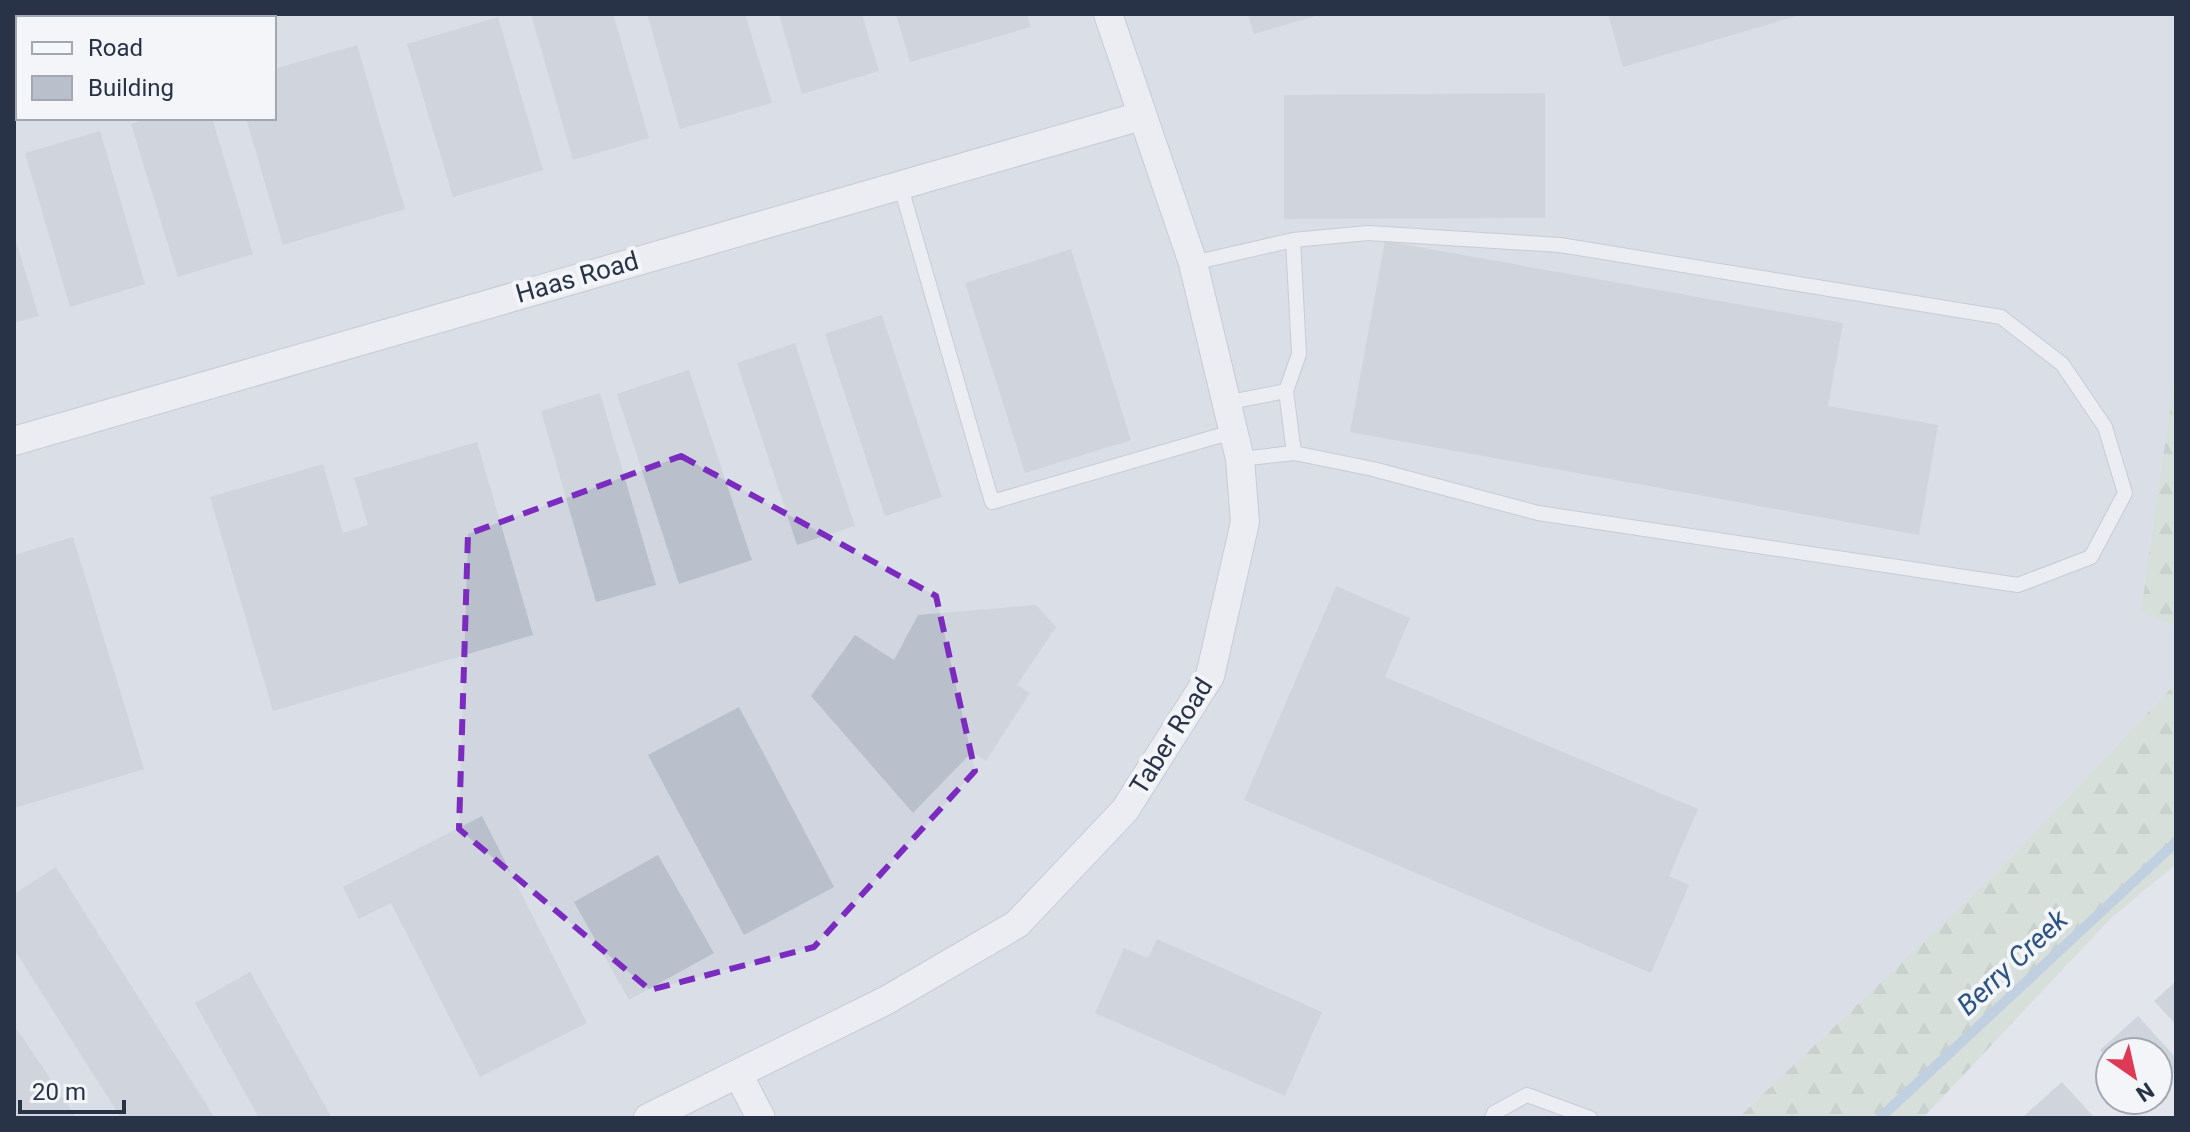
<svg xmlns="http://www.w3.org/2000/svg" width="2190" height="1132" font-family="Roboto,sans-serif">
  <defs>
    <pattern id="forest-firs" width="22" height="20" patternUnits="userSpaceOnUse" patternTransform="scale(2)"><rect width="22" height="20" fill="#c8d7c2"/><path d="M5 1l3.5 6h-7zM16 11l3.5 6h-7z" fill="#acb9a8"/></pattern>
  </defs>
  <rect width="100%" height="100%" fill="#e2e6ec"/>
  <path fill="#d0d5df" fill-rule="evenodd" d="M14,14H2176V367L2142,612L2176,626V683L1998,871L1738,1118H14ZM18,18H274V118H18Z"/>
  <g fill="url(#forest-firs)">
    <polygon points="2176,367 2176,626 2141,612"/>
    <polygon points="2176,683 2176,864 2111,918 1923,1118 1738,1118 1998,871"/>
  </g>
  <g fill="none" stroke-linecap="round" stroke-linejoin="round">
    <polyline stroke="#9ab5d0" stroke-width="10" points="1880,1118 2176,842"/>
  </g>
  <g fill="#b9bfcb">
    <polygon points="531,14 613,14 649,138 573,160"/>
    <polygon points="647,14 745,14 772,103 680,129"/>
    <polygon points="779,14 862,14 879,71 802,94"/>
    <polygon points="896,14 1027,14 1031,27 910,62"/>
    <polygon points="1248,14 1319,14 1319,15 1254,34"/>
    <polygon points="1608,14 1800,14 1800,15 1623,67"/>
    <polygon points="498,17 543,170 453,197 407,44"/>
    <polygon points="357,45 405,209 283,245 246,118 274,118 274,69"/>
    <polygon points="1545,93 1545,218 1284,219 1284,95"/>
    <polygon points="149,118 212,118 253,254 178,277 131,124"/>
    <polygon points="100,131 145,284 70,307 25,153"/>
    <polygon points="14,235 39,316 14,323"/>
    <polygon points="1385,241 1843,323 1828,406 1938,425 1919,535 1350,432"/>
    <polygon points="1071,249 1131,440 1025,473 965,283"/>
    <polygon points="882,315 942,497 885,516 825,334"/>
    <polygon points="795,343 855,526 797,545 737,363"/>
    <polygon points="689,370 752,560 679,584 617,394"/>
    <polygon points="600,393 656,585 596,602 541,411"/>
    <polygon points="477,442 533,635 273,711 210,497 323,464 343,533 368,525 354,478"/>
    <polygon points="73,537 144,769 14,808 14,555"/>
    <polygon points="1336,586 1410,618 1385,677 1698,809 1669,876 1689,885 1651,973 1244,800"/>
    <polygon points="1036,605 1056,627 1017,685 1030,693 986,761 972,752 913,813 811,696 855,635 894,660 918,615"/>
    <polygon points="739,707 834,887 744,935 648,755"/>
    <polygon points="482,816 587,1023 480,1077 391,903 359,919 343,887"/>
    <polygon points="658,855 714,953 629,1000 574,902"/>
    <polygon points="56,867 215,1118 121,1118 14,949 14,894"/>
    <polygon points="1157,939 1322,1012 1285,1096 1095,1013 1124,948 1148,958"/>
    <polygon points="250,972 332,1118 259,1118 195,1003"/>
    <polygon points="2176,981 2176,1025 2154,1001"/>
    <polygon points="2138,1016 2176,1058 2176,1071 2158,1087 2158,1052 2110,1052 2110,1061 2100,1050"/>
    <polygon points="14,1025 77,1118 14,1118"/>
    <polygon points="2062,1082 2095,1118 2025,1118 2024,1116"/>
  </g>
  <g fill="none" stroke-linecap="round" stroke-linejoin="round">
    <g stroke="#a6adb7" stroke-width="16">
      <g id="lane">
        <polyline points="900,184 992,502 1232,432"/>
        <polyline points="1193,263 1293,240 1368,233 1560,245 2001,317 2062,364 2105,427 2125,493 2091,557 2018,585 1538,513 1373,469 1294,453 1240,459"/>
        <polyline points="1286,391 1294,453"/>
        <polyline points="1225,403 1286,391 1299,354 1293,240"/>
        <polyline points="1492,1118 1494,1113 1527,1095 1590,1118"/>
      </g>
    </g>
    <g stroke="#a6adb7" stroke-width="30">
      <g id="street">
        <polyline points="14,441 1141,116"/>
        <polyline points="738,1074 761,1118"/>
        <polyline points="648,1118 887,1000 1017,924 1125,810 1210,676 1245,522 1240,459 1193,263 1108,14"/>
      </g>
    </g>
    <use href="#lane" stroke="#f6f7fa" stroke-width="14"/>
    <use href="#street" stroke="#f6f7fa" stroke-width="28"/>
  </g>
  <path d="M0 0H2190V1132H0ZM681,456L936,596L975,771L814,947L650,990L459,829L468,534Z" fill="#e2e6ec" fill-opacity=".55" fill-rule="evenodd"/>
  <path fill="none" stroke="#7b2cbf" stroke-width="6" stroke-dasharray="16 10" stroke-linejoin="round" d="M681,456L936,596L975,771L814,947L650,990L459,829L468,534Z"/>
  <g text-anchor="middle" stroke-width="8" stroke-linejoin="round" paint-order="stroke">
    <g font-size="26" fill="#283347" stroke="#f3f5f9">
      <text transform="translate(577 277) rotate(-16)" y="9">Haas Road</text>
      <text transform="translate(1171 736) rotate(-58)" y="9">Taber Road</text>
    </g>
    <g font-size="28" font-style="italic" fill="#2d5380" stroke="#f3f5f9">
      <text transform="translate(2012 962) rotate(-43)" y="10">Berry Creek</text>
    </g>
  </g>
  <rect width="2190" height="1132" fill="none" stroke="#283347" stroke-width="32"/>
  <rect x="16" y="16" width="260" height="104" fill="#f3f5f9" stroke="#a2a7b2" stroke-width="2"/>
  <rect x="32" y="42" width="40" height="12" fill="#f6f7fa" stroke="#a2a7b2" stroke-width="2"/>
  <text x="88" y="56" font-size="24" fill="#283347">Road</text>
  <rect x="32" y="76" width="40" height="24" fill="#b9bfcb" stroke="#a2a7b2" stroke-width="2"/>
  <text x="88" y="96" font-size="24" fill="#283347">Building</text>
  <g transform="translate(2134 1076) rotate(146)"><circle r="38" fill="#f3f5f9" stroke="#a2a7b2" stroke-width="2"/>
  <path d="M0-6L14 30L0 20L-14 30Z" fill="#de3a55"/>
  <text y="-12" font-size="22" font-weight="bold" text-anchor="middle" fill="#283347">N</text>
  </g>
  <path d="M20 1100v12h104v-12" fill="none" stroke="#283347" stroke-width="4"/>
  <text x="32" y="1100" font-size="24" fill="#283347" stroke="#f3f5f9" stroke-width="6" paint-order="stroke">20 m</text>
</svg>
